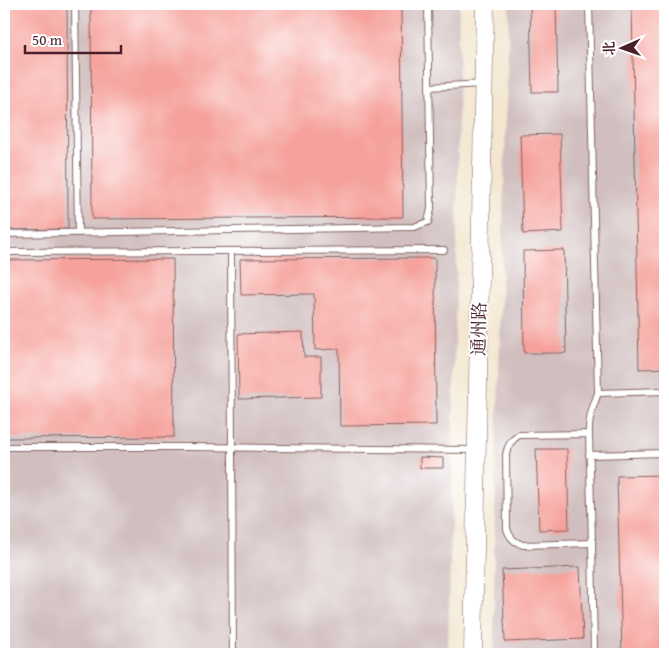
<svg xmlns="http://www.w3.org/2000/svg" width="669" height="658" font-family="'Gentium Book Plus','Noto Serif SC',serif">
  <rect width="100%" height="100%" fill="#fff"/>
  <filter id="ink" filterUnits="userSpaceOnUse"><feTurbulence type="fractalNoise" baseFrequency=".02" numOctaves="2"/><feDisplacementMap in="SourceGraphic" scale="10" xChannelSelector="R" yChannelSelector="G"/><feConvolveMatrix kernelMatrix="1 2 1 2 8 2 1 2 1" color-interpolation-filters="sRGB"/></filter>
  <filter id="wash" filterUnits="userSpaceOnUse"><feTurbulence type="fractalNoise" baseFrequency=".0096" numOctaves="4" result="noise"/><feDisplacementMap in="SourceGraphic" scale="20" xChannelSelector="R" yChannelSelector="G"/><feGaussianBlur stdDeviation="1.12" result="paint"/><feColorMatrix in="noise" values="0 0 0 0 0 0 0 0 0 0 0 0 0 0 0 0 0 1.4 0 .05"/><feComposite in="paint" operator="in"/></filter>
  <g filter="url(#wash)">
    <rect width="100%" height="100%" fill="#f3e7d0"/>
    <g fill="#d1bfbf">
      <polygon points="4,4 459,4 457,240 448,654 4,654"/>
      <polygon points="509,4 665,4 665,654 494,654 494,553"/>
    </g>
    <g id="blocks">
      <g fill="#f6a29c">
        <polygon points="4,4 67,4 68,229 4,230"/>
        <polygon points="91,4 401,4 403,217 92,219"/>
        <polygon points="530,4 556,4 558,92 532,92"/>
        <polygon points="632,4 665,4 665,368 639,369"/>
        <polygon points="560,134 563,232 523,234 520,135"/>
        <polygon points="564,250 566,353 524,353 523,251"/>
        <polygon points="435,258 436,425 340,426 339,349 315,350 314,294 241,295 240,259"/>
        <polygon points="173,259 174,437 4,438 4,260"/>
        <polygon points="303,332 304,357 321,357 321,397 239,399 238,334"/>
        <polygon points="536,449 567,449 569,529 539,530"/>
        <polygon points="420,457 443,458 443,468 420,468"/>
        <polygon points="665,475 665,654 622,654 617,476"/>
        <polygon points="580,567 583,639 505,642 502,570"/>
      </g>
    </g>
  </g>
  <g filter="url(#ink)">
    <use href="#blocks" fill-opacity="0" stroke="#856565" stroke-width="1"/>
    <g fill="none" stroke-linecap="round" stroke-linejoin="round">
      <g stroke="#856565" stroke-width="8">
        <g id="lane">
          <polyline points="75,4 78,233"/>
          <polyline points="589,4 598,393 665,391"/>
          <polyline points="429,87 483,84"/>
          <polyline points="4,234 414,227 428,222 431,209 428,4"/>
          <polyline points="231,251 233,654"/>
          <polyline points="4,252 444,250"/>
          <path d="M589,434L519,435C511,440 507,446 506,455L507,529C510,538 514,542 523,545L592,543L589,434C588,419 593,407 598,393"/>
          <polyline points="4,447 188,447 475,450"/>
          <polyline points="589,455 665,453"/>
          <polyline points="4,501 4,488"/>
          <polyline points="592,543 594,654"/>
        </g>
      </g>
      <g stroke="#856565" stroke-width="19">
        <polyline id="secondary" points="473,654 485,4"/>
      </g>
      <use href="#lane" stroke="#fff" stroke-width="6"/>
      <use href="#secondary" stroke="#fff" stroke-width="18"/>
    </g>
  </g>
  <g text-anchor="middle" stroke-width="4" stroke-linejoin="round" paint-order="stroke">
    <g font-size="18" fill="#4a1f2b" stroke="#fff">
      <text transform="translate(479 329) rotate(-89)" y="6">通州路</text>
    </g>
  </g>
  <rect width="669" height="658" fill="none" stroke="#fff" stroke-width="20"/>
  <g transform="translate(622 48) rotate(268)" stroke="#ffffff" stroke-width="4" paint-order="stroke">
  <path d="M0-4L9 19L0 12L-9 19Z" fill="#4a1f2b"/>
  <text y="-8" font-size="14" font-weight="bold" text-anchor="middle" fill="#4a1f2b">北</text>
  </g>
  <path d="M25 45v8h96v-8" fill="none" stroke="#4a1f2b" stroke-width="2.5"/>
  <text x="32" y="45" font-size="15" fill="#4a1f2b" stroke="#ffffff" stroke-width="4" paint-order="stroke">50 m</text>
</svg>
